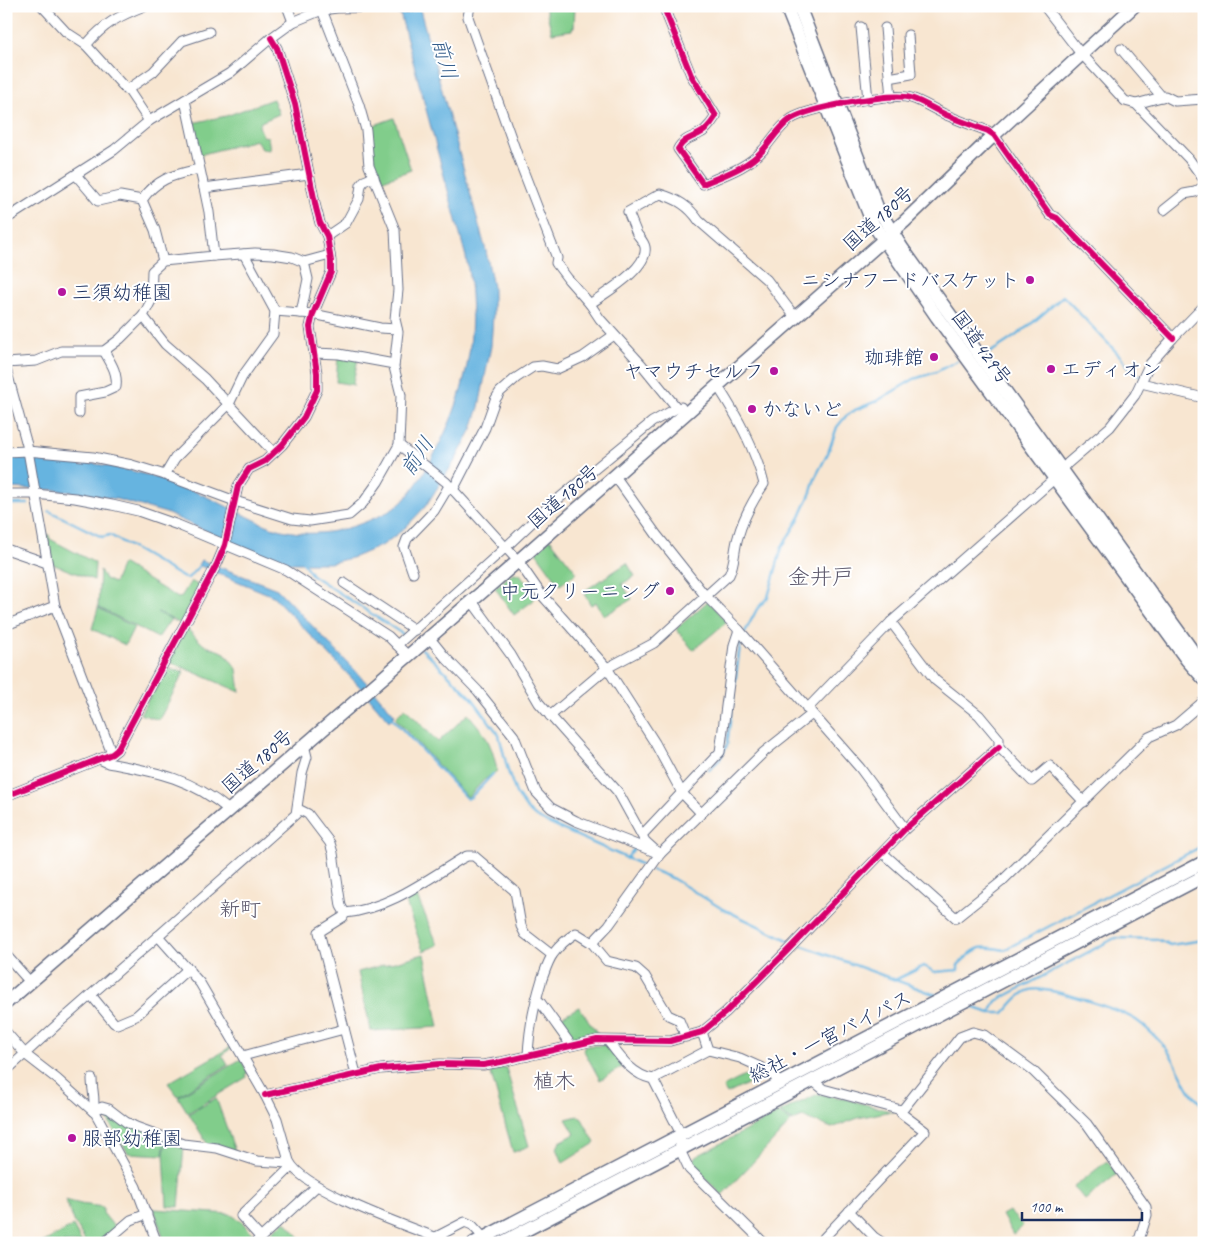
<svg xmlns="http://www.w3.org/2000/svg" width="1210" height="1249" font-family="Caveat,'Klee One',sans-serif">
  <rect width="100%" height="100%" fill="#fff"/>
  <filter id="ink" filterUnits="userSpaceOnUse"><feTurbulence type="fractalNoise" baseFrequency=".02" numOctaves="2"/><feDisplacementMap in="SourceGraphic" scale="10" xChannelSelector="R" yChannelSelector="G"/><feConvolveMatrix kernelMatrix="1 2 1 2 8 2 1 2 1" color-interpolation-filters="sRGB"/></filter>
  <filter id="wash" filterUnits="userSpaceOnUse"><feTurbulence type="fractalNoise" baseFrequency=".0096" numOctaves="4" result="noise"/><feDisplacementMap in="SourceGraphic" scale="20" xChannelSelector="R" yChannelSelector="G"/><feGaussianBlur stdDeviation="1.12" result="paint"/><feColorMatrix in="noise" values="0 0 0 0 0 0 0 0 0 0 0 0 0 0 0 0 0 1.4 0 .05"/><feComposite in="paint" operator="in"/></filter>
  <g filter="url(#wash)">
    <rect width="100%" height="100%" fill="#f8e6d1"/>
    <g fill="#81cd8b" stroke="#4e7e74">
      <polygon points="545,6 575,6 574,27 572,28 572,30 552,33"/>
      <polygon points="273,99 279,114 261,122 259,126 263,136 268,137 270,150 262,149 256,140 199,155 192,123 226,116"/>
      <path d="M394,118L411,170L383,180C368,169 371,144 369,127Z"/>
      <polygon points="338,356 358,359 353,382 354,385 336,382"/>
      <polygon points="47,535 49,535 50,539 95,563 94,580 52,564"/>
      <polygon points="550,539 577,573 560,585 536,552"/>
      <polygon points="627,563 635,576 622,584 632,599 604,616 596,602 591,605 584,594 587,592 586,590"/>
      <polygon points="122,564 178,598 181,597 191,581 201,587 181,624 157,612 171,619 158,638 98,607 100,570 105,579 114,583"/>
      <polygon points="513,573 520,574 535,595 532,597 534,600 514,615 495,588"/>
      <polygon points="708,601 727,622 693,650 676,629"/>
      <polygon points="98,608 134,627 125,645 92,629"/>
      <polygon points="186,628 204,645 225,653 237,669 240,692 168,661"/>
      <polygon points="165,668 184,672 159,720 140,714"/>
      <path d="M405,708L438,742L468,714C486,735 492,743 497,771L484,780L468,797L466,796L395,718Z"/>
      <polygon points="415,892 438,945 423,951 406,903 407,897"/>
      <polygon points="424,954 439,1027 371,1031 358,972"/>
      <polygon points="579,1007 600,1037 571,1042 555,1020"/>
      <polygon points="234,1045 234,1046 222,1055 228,1065 178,1096 168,1083"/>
      <polygon points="608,1045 624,1066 600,1080 583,1049 585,1048 584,1046"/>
      <polygon points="241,1059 248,1073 246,1074 247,1077 188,1113 178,1097"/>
      <polygon points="502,1067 506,1068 529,1146 514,1152 513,1152 490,1070"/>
      <polygon points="756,1070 758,1073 761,1071 764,1076 727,1094 723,1087"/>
      <polygon points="818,1094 842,1098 894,1112 886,1112 858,1118 832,1128 803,1117 792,1121 780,1112"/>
      <polygon points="216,1098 236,1154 208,1145 189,1114"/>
      <polygon points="111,1112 165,1140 163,1155 128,1153 106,1117"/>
      <polygon points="779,1113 791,1122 722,1195 696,1168 692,1160 697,1156"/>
      <polygon points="578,1116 581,1117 595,1143 563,1163 557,1148 560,1142 575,1134 566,1119"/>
      <polygon points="166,1140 184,1146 179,1207 167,1206 164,1154"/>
      <polygon points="1107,1161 1117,1174 1085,1200 1074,1187"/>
      <polygon points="65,1200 81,1204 103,1207 103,1213 116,1229 99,1243 86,1243 75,1223"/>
      <polygon points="154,1209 230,1214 242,1222 256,1238 250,1243 165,1243"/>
      <polygon points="1009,1211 1023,1226 1013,1235 1002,1215"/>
      <polygon points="285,1221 305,1243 267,1243 265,1241 267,1240 266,1237"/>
      <polygon points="73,1226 82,1243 42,1243"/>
    </g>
    <g fill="#66b4e0" stroke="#40729f">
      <path d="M398,6H419L486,251L493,287V315L491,346L479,407L472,429L456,459L425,507L404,529L383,545L355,557L330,563H281L261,556L166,513L116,499L57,490L6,488V457C61,457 115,464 167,481C192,489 216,501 240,513C250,517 260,523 271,527C305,538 337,534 370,520C382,515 394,510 403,501C417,486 429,465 438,447C470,386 479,324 466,257Z"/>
      <polygon points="201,560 277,589 366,682 395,715 389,721 360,687 273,596 198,565"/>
    </g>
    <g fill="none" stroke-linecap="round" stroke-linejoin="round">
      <g stroke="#66b4e0" stroke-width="2.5">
        <path d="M989,353C1017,337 1039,318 1063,296L1121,357L1132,371L1141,376"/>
        <polyline points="6,504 28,504"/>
        <polyline points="49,511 102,537 110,535 184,578 188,578 200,565"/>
        <polyline points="302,561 312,575 404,635"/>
        <polyline points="744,634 757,609 768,597 782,547 800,517 811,492 815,478 828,453 837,427 846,416 855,410 877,401 914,379 936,372 957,361"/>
        <polyline points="422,649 472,698 499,735 508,771 516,793 527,809 536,817 548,823 647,867"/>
        <polyline points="390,716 467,799 471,797 493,774"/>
        <polyline points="709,770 720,759 727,745 741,638"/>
        <polyline points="626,859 634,849"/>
        <polyline points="652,870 672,878 721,908 792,942 939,996"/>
        <path d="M895,980L924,966L935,972L958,970V965C979,946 976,945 1004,950L1204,845"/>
        <path d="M965,1005L990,1013H1004C1011,1005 1020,993 1030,990C1047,985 1120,1010 1136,1020C1146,1027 1156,1037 1164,1046C1181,1066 1183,1090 1204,1106"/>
        <polyline points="990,1013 996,1001 1115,938 1157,939 1170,945 1204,940"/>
      </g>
    </g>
  </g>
  <g filter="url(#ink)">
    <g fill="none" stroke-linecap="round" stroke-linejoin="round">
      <g stroke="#686f86" stroke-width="11">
        <g id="minor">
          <polyline points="42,6 66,32 86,45 125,88 129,91 149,121"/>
          <polyline points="287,6 293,22"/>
          <polyline points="470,6 468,17 519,160 557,258 556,263 568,279 590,304"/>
          <path d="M664,6L666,13L691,75L716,116C713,121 709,126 705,130C697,137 684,137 678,149L703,184C724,175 747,168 763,150C772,140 779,127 791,119C809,108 891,92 911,98C924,102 936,111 949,116C962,122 975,126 988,131L994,135L1050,215L1057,218L1173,338"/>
          <polyline points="1044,6 1078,50 1125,101 1136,104 1165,96 1175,101 1204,99"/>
          <polyline points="861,27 868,100"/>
          <polyline points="885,28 891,98"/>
          <path d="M86,45C105,23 117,17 144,6"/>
          <polyline points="1121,49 1162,97"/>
          <polyline points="889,78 911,74 908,35"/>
          <polyline points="127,90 153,72 182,41 209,32"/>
          <polyline points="185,100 204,188"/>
          <polyline points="1136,104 1189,159 1204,180"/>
          <polyline points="76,175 98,201 120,196 142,200 155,230 163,261"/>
          <path d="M142,200C157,178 174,175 199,169"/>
          <polyline points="1164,210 1184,194 1195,192 1204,186"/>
          <polyline points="6,219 114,150 149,121 230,73 271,38 293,22 322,10 337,8 434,6"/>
          <polyline points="327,236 346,223 359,199 361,185 364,181 374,177"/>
          <polyline points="214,256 255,253 273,254 292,257 304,262 330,255"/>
          <polyline points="275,311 313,314 380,328 397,329"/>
          <polyline points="301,313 308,279 304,262"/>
          <polyline points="314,353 339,354 394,364"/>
          <polyline points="6,363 36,361 61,351 104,351 120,339 143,316"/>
          <polyline points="6,369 27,445 55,606 112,754"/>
          <polyline points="1141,383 1204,398"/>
          <path d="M677,408L642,365L600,319L590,304C605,293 649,268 645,247C644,242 640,238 637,234C634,227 631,219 628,212L660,194C677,199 689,206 699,221L767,280L795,317"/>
          <path d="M79,413V397L105,392L116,387C118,373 111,363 104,351"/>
          <polyline points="399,445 446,482 518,561 541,594 607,668 655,743 682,793 701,813"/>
          <polyline points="6,452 27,451 93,457 132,465 165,475 235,501 292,519 310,521 349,515 363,503 378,482 399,445 401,395 394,367 398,332 395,319 398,290 395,230 369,166 366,130 359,105 322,10"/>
          <polyline points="274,453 205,379 165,344 143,316 151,301 152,271 163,261 214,256 209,212 204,188 309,174"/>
          <polyline points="165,475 175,458 229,404 242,377 273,334 275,311 244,254"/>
          <polyline points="615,476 656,534 703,593 739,630 860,768 905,829"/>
          <polyline points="453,490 485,428 495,400 500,392 516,378 533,367 542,366 557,369 583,357 614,335"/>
          <polyline points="6,494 35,494 75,498 112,505 138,511 178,525 286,570 388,636 407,655"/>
          <polyline points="6,549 47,563"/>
          <polyline points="413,573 404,547 407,539 434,511 449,486"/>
          <polyline points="344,583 415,630"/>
          <polyline points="471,600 511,655 539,703 618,792 645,841 656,851"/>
          <polyline points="891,622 935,680 979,715 999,739 999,747 1032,781 1050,766 1084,802"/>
          <polyline points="6,625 55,606"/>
          <polyline points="428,636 445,657 478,691 514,736 536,792 551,808 576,821 660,854"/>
          <polyline points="397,645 506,547 546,509 652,422 677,408 681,407"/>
          <polyline points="807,709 891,622 1054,479 1068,463 1110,427 1135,395 1149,365 1173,338 1204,306"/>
          <path d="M550,716L607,668L654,643L729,575C735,563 734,550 738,537C743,519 753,500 764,484C755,448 737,416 717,385"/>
          <path d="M304,745L307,757L302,773L296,814L158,936L200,983L265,1095L277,1119L289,1161C302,1189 401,1224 432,1236L436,1237L465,1222L472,1225L484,1238L495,1243"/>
          <path d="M99,759L108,763C156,772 189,777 229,810"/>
          <polyline points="6,796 112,754 117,750 217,564 225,545 238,486 249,469 265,461 282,445 304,417 317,390 317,373 310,327 313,314 331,272 331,261 327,236 320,223 316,208 295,104 277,48 271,38"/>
          <polyline points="298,809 308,814 330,843 333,853 341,906 345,913"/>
          <polyline points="642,835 720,752 734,645 739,630"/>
          <polyline points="883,853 956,918 1001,882 1149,737 1176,725 1204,701"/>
          <polyline points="592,943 609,925 660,854 764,752 812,714"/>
          <polyline points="6,955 30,982"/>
          <polyline points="91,995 114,1023 117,1024 136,1016 189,968"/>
          <polyline points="536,999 540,1002 571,1045"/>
          <polyline points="6,1032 26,1055 57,1079 96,1114 136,1187 157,1243"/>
          <polyline points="702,1032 708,1050 740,1058 771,1072 780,1084"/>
          <path d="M608,1041C620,1057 632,1075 653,1079L681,1134L680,1150L689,1169L764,1243"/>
          <polyline points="243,1056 344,1029"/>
          <path d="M528,1056C529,1029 534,1005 542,979C545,971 548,961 553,954C559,946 568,938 576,933L592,943L607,961L636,968L645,976L668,1015L679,1020L686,1037"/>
          <polyline points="6,1071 61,1021 158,936"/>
          <path d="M356,1074L319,932L343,917L345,913C388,909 425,881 461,859L467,856H474L515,891L521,926L525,934L552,955"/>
          <path d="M92,1079C92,1090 96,1100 93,1111"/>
          <polyline points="653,1079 708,1050"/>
          <polyline points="812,1080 823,1089 901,1110 901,1113 925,1131 819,1243"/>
          <polyline points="265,1095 381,1069 440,1064 483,1065 501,1062 597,1040 670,1041 702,1032 726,1012 787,951 905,829 999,747"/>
          <polyline points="901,1110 904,1108 960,1037 973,1032 984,1035 1033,1071 1087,1124 1146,1207 1147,1215 1138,1243"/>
          <polyline points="93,1111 102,1107 109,1109 126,1122 136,1127 183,1144 217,1148 257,1161 289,1163"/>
          <polyline points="849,1211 874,1237 883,1243"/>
          <polyline points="260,1237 241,1216 291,1167"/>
          <polyline points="104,1243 131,1220 147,1214"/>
          <polyline points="255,1243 317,1186"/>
        </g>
      </g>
      <g stroke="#686f86" stroke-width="15">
        <g id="highway">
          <polyline points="786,6 873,224 937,317 1187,660 1204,679"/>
          <polyline points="799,6 877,207 902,248 1194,653 1204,671"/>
          <polyline points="6,1003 518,561 905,221 994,135 1134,6"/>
          <polyline points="474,1243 1204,862"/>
          <polyline points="501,1243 1204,876"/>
        </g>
      </g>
      <use href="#minor" stroke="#fff" stroke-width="9"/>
      <use href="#highway" stroke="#fff" stroke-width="12"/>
      <g stroke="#fff" stroke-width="9">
        <g id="cycleway">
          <path d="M664,6L666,13L691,75L716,116C713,121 709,126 705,130C697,137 684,137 678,149L703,184C724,175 747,168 763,150C772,140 779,127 791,119C809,108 891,92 911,98C924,102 936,111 949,116C962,122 975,126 988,131L994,135L1050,215L1057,218L1173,338"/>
          <polyline points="6,796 112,754 117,750 217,564 225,545 238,486 249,469 265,461 282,445 304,417 317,390 317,373 310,327 313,314 331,272 331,261 327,236 320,223 316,208 295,104 277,48 271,38"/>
          <polyline points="265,1095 381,1069 440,1064 483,1065 501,1062 597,1040 670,1041 702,1032 726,1012 787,951 905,829 999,747"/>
        </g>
      </g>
      <use href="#cycleway" stroke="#d6006c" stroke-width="6"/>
    </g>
  </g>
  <g fill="#b5179e" stroke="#fff" stroke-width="2">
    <circle cx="1030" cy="280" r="5"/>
    <circle cx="62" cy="292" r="5"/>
    <circle cx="934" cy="357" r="5"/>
    <circle cx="1051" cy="369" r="5"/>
    <circle cx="774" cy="371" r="5"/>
    <circle cx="752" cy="409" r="5"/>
    <circle cx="670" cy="591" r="5"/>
    <circle cx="72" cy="1138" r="5"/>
  </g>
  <g text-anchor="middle" stroke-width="4" stroke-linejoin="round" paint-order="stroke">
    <g font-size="20" fill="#1b2f5e" stroke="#fff">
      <text transform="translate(878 218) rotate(-42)" y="7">国道180号</text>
      <text transform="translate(982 347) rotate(54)" y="7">国道429号</text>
      <text transform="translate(563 496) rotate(-41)" y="7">国道180号</text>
      <text transform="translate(257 761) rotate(-41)" y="7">国道180号</text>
      <text transform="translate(830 1036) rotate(-27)" y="7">総社・一宮バイパス</text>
    </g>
    <g font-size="20" fill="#1b2f5e" stroke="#fff" text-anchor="end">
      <text x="1020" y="287">ニシナフードバスケット</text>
      <text x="72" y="299" text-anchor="start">三須幼稚園</text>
      <text x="924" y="364">珈琲館</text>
      <text x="1061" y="376" text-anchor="start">エディオン</text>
      <text x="764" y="378">ヤマウチセルフ</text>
      <text x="762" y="416" text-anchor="start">かないど</text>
      <text x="660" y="598">中元クリーニング</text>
      <text x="82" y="1145" text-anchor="start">服部幼稚園</text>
    </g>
    <g font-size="21" font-style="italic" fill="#355e8c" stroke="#fff">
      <text transform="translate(445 59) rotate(75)" y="7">前川</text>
      <text transform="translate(417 456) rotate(-56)" y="7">前川</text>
    </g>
    <g font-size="21" fill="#5c586c" stroke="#fff">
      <text x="240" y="916">新町</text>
      <text x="554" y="1088">植木</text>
    </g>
    <g font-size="22" fill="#5c586c" stroke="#fff">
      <text x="821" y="584">金井戸</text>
    </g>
  </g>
  <rect width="1210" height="1249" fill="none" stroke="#fff" stroke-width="25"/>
  <path d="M1022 1212v8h120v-8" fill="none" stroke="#1b2f5e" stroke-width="2.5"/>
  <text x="1030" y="1212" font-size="15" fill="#1b2f5e" stroke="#ffffff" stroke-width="4" paint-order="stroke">100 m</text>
</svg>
